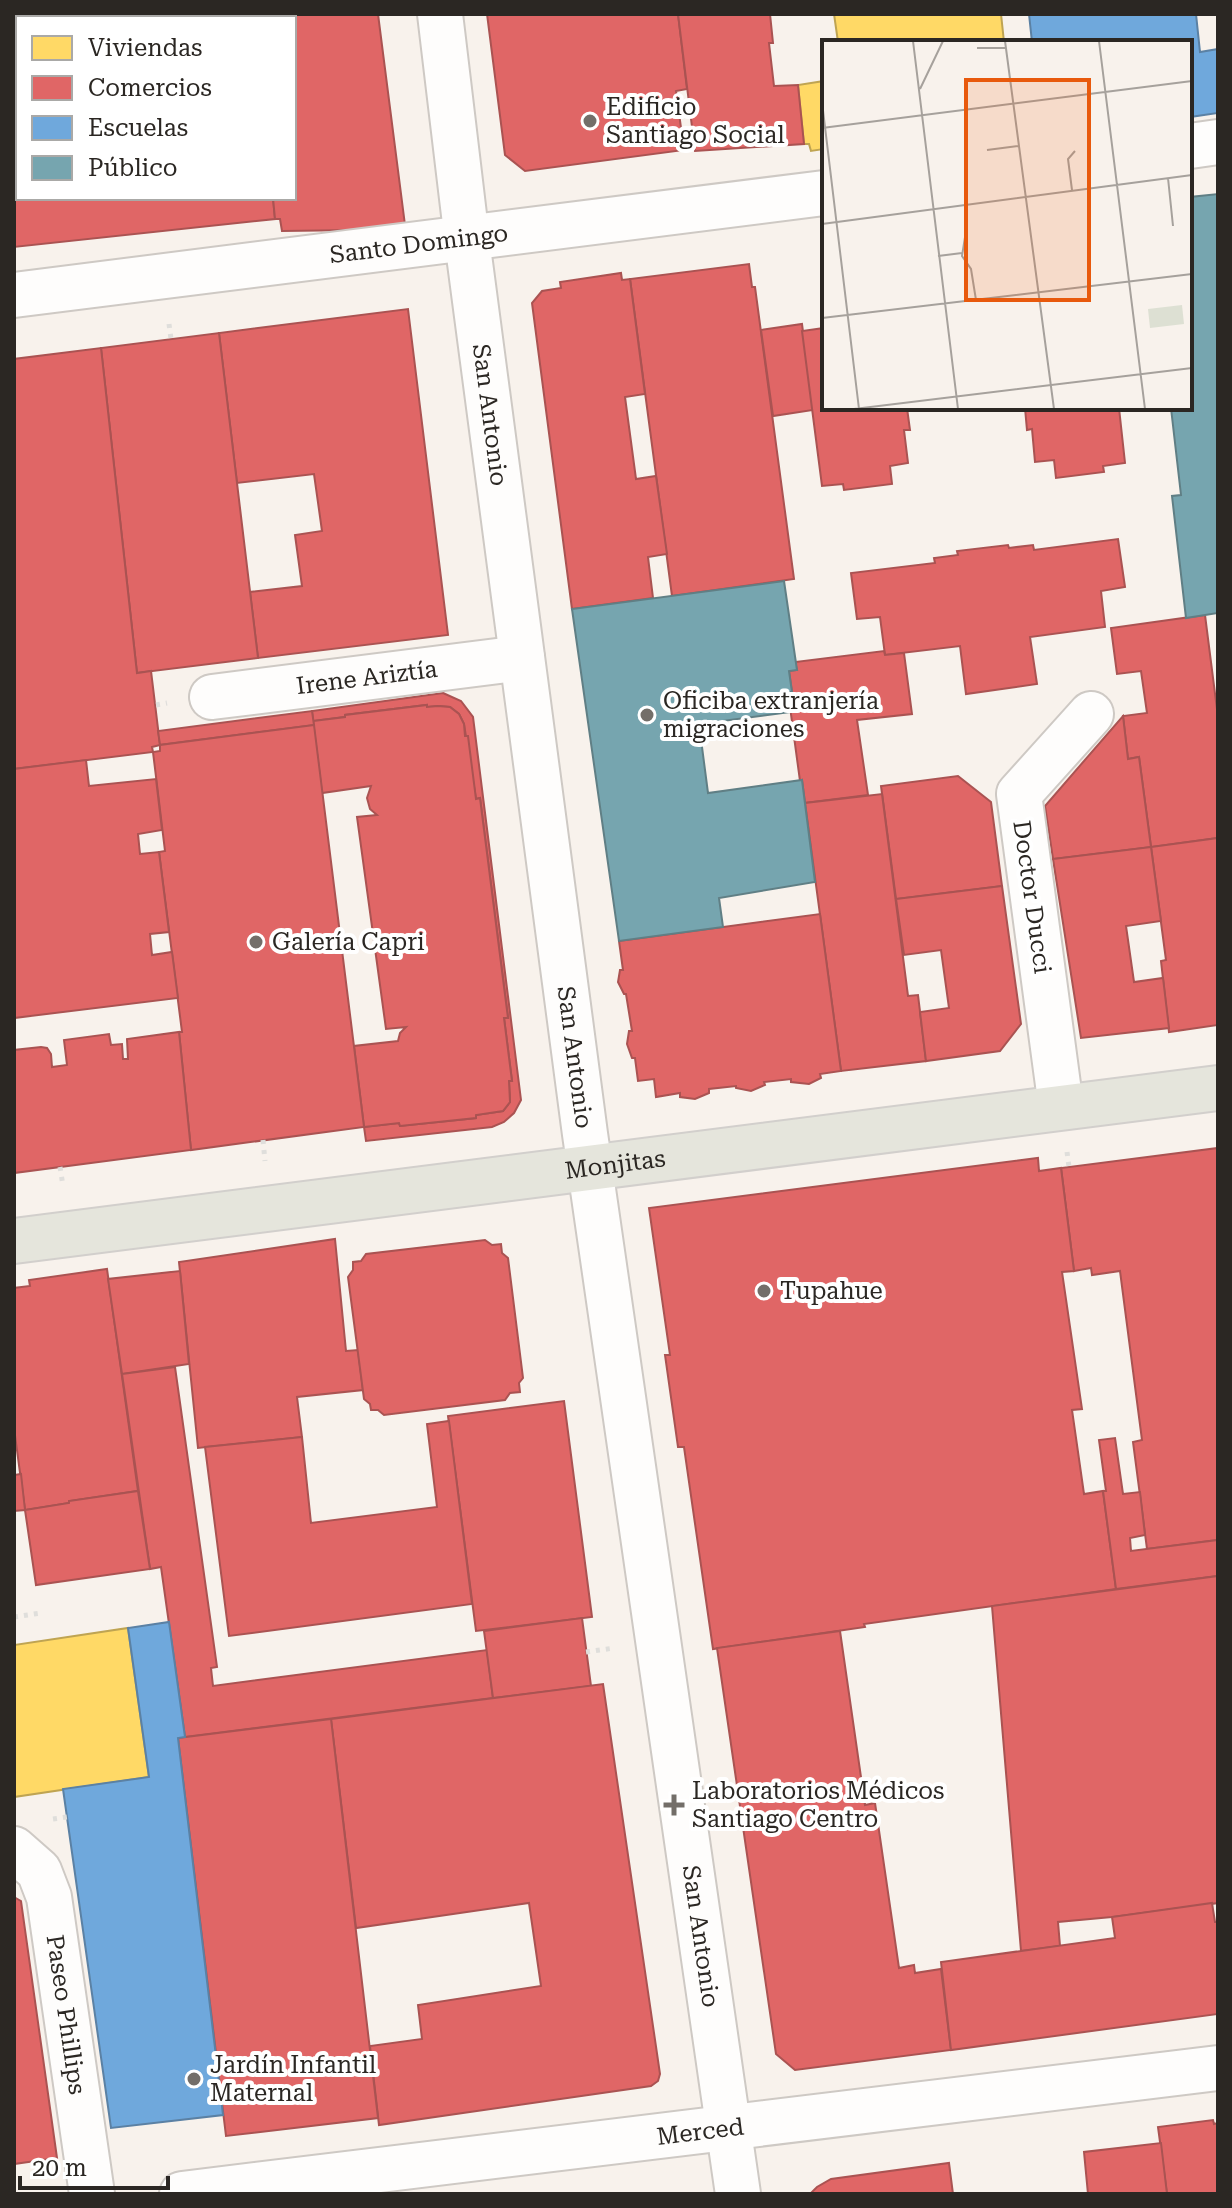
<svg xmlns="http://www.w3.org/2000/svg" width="1232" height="2208" font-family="'Roboto Serif',serif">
  <rect width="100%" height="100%" fill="#f8f2ec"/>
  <g fill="#ffd966" stroke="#bfa452" stroke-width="2">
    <polygon points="834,14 1001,14 1004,42 838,42"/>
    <polygon points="824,81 824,149 811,151 809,144 804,144 798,85"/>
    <polygon points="128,1628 149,1777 14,1797 14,1645"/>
  </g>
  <g fill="#e06666" stroke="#aa5352" stroke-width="2">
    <polygon points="14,14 255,14 256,18 18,18 18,198 273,198 275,219 14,247"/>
    <polygon points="255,14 378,14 405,225 360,230 282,231 280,219 275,219 273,198 294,198 294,18 256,18"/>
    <polygon points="487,14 678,14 687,89 676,91 684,150 525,171 505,155"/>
    <polygon points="678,14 770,14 773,43 769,43 774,86 798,85 804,144 695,151"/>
    <polygon points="749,264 752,287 755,287 794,579 672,596 630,279"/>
    <polygon points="621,273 622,280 630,279 645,394 625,397 636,479 656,476 667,554 648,557 653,598 572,609 532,303 542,291 561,288 560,282"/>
    <polygon points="408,309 448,635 258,658 250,592 302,586 295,535 322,531 314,474 237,483 219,333"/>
    <polygon points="802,324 813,410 773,416 761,330"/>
    <polygon points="824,328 824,408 907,408 910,430 904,430 908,463 890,466 892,484 844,490 843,484 822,486 802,331"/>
    <polygon points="219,333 258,658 137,673 101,348"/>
    <polygon points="101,348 137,673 151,671 160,745 152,747 153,752 14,769 14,359"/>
    <polygon points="1025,408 1119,408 1125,463 1103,466 1104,472 1056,478 1054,460 1035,462 1032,429 1027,430"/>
    <polygon points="1118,539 1125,587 1101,591 1105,627 1030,637 1037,684 966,694 960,646 885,655 880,617 857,619 851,573 935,563 934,558 958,555 957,551 1008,545 1009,548 1033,545 1034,550"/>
    <polygon points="1205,615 1218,717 1218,838 1151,847 1139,757 1128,759 1123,716 1147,713 1141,671 1117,674 1111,628"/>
    <polygon points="884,651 885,655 904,653 912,714 857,720 868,795 805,803 802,780 800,781 788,692 792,692 789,671 797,670 795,662"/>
    <polygon points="443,693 461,701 473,717 521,1100 514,1113 504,1122 492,1127 366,1141 364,1127 399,1123 400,1126 476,1118 476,1115 503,1111 510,1102 509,1081 512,1081 504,1018 508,1018 480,798 476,799 464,724 459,714 450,707 438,706 427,707 427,705 345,715 345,717 313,721 312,711"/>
    <polygon points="427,705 427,707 438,706 450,707 459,714 464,724 465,736 468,736 476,799 480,798 508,1018 504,1018 512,1081 509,1081 510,1102 503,1111 476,1115 476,1118 400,1126 399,1123 364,1127 354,1046 398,1041 400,1033 406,1027 386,1029 357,817 377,815 370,809 367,798 371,786 322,793 313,721 345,717 345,715"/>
    <polygon points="312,711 314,725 160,745 158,731"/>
    <polygon points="1123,716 1128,759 1139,757 1151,847 1053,859 1045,806"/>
    <polygon points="314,725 364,1127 191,1150 179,1032 182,1032 159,852 165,851 153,752 160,751 160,745"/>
    <polygon points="86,760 89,786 156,779 162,830 138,834 140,854 159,852 169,932 150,934 152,955 172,952 178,998 14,1018 14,769"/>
    <polygon points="958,776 991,802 1002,886 896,899 881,786"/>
    <polygon points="882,794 908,996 918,995 926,1061 841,1071 805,803"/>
    <polygon points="1218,838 1218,1025 1169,1032 1161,961 1166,960 1151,847"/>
    <polygon points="1151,847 1161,921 1126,926 1134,982 1163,978 1169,1028 1081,1038 1053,859"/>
    <polygon points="1002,886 1021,1024 1000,1051 926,1061 920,1012 949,1008 941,950 904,955 896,899"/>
    <polygon points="820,914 841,1071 820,1074 821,1078 809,1084 791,1082 791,1079 764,1082 765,1085 751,1091 736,1088 736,1086 709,1089 709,1093 695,1099 680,1097 680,1093 656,1097 654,1079 638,1081 635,1058 632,1058 627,1044 629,1031 632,1031 626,994 624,994 618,982 620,970 623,970 619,941"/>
    <polygon points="179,1032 191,1150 14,1173 14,1050 41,1047 47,1048 51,1054 52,1067 67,1065 64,1040 109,1034 111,1045 122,1044 123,1059 128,1059 127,1039"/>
    <polygon points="1218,1148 1218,1540 1147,1549 1133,1442 1142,1440 1120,1271 1092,1275 1091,1268 1074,1271 1061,1168"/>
    <polygon points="1038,1158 1039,1171 1061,1168 1074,1271 1062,1272 1082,1409 1072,1410 1084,1494 1103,1491 1116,1589 864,1624 865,1627 713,1649 684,1447 678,1447 665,1355 670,1355 649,1208"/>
    <polygon points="335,1239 346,1351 358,1350 363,1390 297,1397 302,1437 198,1448 179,1262"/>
    <polygon points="485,1240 492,1245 501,1244 502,1253 508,1258 523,1378 519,1383 520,1392 510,1393 505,1400 384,1415 378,1410 371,1410 370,1404 364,1399 348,1277 353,1270 353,1262 361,1261 366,1254"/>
    <polygon points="107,1269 138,1491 69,1501 69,1503 25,1510 14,1428 14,1288 30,1286 29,1280"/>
    <polygon points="180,1271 189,1364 122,1374 108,1279"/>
    <polygon points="175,1367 217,1667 211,1668 213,1686 487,1650 493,1698 185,1737 161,1567 150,1569 122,1374"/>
    <polygon points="564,1401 592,1617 476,1631 448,1416"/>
    <polygon points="449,1421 472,1604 229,1636 205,1447 302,1437 311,1523 437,1507 427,1424"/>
    <polygon points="1115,1438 1123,1494 1140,1492 1145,1535 1130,1538 1131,1551 1218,1540 1218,1576 1116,1589 1103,1491 1106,1491 1099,1440"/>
    <polygon points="21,1474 25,1510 14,1511 14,1475"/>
    <polygon points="138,1491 150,1569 36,1585 25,1510 69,1503 69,1501"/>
    <polygon points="1218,1576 1218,1903 1112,1917 1058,1922 1060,1946 1021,1951 992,1606"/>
    <polygon points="582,1618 591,1686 493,1698 484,1631"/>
    <polygon points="840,1631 865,1805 875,1803 899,1968 914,1965 915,1973 941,1969 951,2050 795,2070 776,2054 717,1648"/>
    <polygon points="603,1684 660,2074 658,2081 651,2086 379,2125 370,2046 422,2039 418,2005 541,1986 529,1903 356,1928 331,1719"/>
    <polygon points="331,1719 378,2118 226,2136 178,1738"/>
    <polygon points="14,1897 21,1901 57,2158 14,2164"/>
    <polygon points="1212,1903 1215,1922 1218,1922 1218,2014 951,2050 941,1962 1115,1938 1112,1917"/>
    <polygon points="1213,2120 1214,2124 1218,2123 1218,2194 1167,2194 1158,2127"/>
    <polygon points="1161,2143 1167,2194 1088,2194 1084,2152"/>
    <polygon points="949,2163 953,2194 810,2194 817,2187 831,2179"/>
  </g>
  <g fill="#6fa8dc" stroke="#5b81a4" stroke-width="2">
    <polygon points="1029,14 1196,14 1200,52 1218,49 1218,113 1190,117 1190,42 1032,42"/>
    <polygon points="169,1622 185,1737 178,1738 223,2115 111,2128 63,1789 149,1777 128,1628"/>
  </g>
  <g fill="#76a5af" stroke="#607f85" stroke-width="2">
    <polygon points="1218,194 1218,613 1186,618 1172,496 1181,495 1171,408 1190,408 1190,197"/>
    <polygon points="784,581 797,670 789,671 792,692 788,692 791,712 699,724 708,793 802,780 815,882 719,898 723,927 619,941 572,609"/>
  </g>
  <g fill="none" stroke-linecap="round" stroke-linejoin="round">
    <g stroke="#cec9c4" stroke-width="48">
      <g id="minor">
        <path id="s1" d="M440,14L467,240L585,1134L738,2194"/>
        <polyline points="1190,146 1218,142"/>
        <path id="s2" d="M14,295L824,193"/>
        <path id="s3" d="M212,697L522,658"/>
        <polyline points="1061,1107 1019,794 1091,714"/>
        <path id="s4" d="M14,1849L39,1871L49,1897L92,2194"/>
        <path id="s5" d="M182,2194C528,2155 873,2109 1218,2068"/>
      </g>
    </g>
    <g stroke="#d2cfcc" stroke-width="48">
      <g id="major">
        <path id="s6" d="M14,1241L1218,1088"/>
      </g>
    </g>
    <g stroke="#dfdedb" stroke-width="5" stroke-dasharray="4 6" stroke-linecap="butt">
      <polyline points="169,324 171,339"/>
      <polyline points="156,705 167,703"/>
      <polyline points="263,1140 265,1161"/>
      <polyline points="1067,1152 1069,1167"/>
      <polyline points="60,1167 63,1186"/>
      <polyline points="14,1617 41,1613"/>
      <polyline points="586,1652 614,1648"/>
      <polyline points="53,1819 67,1817"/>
    </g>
    <use href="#minor" stroke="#fefdfc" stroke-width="44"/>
    <use href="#major" stroke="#e5e5dc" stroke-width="44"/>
  </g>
  <g fill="#736e69" stroke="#fff" stroke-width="3">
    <circle cx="590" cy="121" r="8"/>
    <circle cx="647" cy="715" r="8"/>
    <circle cx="256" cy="942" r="8"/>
    <circle cx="764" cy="1291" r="8"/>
    <path d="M670 1793h8v8h8v8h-8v8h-8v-8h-8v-8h8z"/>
    <circle cx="194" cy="2079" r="8"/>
  </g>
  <g text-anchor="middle" stroke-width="8" stroke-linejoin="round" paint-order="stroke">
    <g font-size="24" fill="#2b2723" stroke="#fff" text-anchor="start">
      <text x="606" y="115">Edificio<tspan x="606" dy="28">Santiago Social</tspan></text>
      <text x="663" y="709">Oficiba extranjería<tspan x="663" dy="28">migraciones</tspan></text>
      <text x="272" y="950">Galería Capri</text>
      <text x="780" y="1299">Tupahue</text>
      <text x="692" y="1799">Laboratorios Médicos<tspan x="692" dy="28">Santiago Centro</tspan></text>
      <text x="210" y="2073">Jardín Infantil<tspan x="210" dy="28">Maternal</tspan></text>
    </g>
    <g font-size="24" fill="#2b2723" stroke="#fff">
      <text dy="8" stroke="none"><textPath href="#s2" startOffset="408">Santo Domingo</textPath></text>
      <text dy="8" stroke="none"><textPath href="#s1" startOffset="404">San Antonio</textPath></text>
      <text dy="8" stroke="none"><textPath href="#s3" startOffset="156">Irene Ariztía</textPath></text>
      <text transform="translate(1032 897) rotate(82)" y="8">Doctor Ducci</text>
      <text dy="8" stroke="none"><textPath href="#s1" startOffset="1052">San Antonio</textPath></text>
      <text dy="8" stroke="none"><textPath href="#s6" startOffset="606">Monjitas</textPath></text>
      <text dy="8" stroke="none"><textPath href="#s1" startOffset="1940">San Antonio</textPath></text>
      <text dy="8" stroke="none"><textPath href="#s4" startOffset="180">Paseo Phillips</textPath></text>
      <text dy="8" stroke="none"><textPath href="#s5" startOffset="522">Merced</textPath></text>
    </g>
  </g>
  <g transform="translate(822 40)">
    <rect width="370" height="370" fill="#f8f2ec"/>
    <path d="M360,265L362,284L328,288L326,269Z" fill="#dde0d3"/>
    <path fill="none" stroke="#a6a19c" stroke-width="2" d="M91,1L136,369M183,1L232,369M277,1L323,369M155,8H184M98,49L121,1M0,62L37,369M0,88L370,41M165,110L196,106M346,138L351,186M250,150L246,119L253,111M0,184L370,135M144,191L140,216L149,229L154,260M116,216L140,213M0,278L370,234M32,369L370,328"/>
    <path fill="#e8590c" fill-opacity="0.15" stroke="#e8590c" stroke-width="4" d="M144,40H267V260H144Z"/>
    <rect width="370" height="370" fill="none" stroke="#2b2723" stroke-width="4"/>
  </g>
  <rect width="1232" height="2208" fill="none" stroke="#2b2723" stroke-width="32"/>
  <rect x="16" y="16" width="280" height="184" fill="#ffffff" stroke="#aaa9a7" stroke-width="2"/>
  <rect x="32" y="36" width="40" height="24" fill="#ffd966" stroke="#aaa9a7" stroke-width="2"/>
  <text x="88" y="56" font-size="24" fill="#2b2723">Viviendas</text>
  <rect x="32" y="76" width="40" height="24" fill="#e06666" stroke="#aaa9a7" stroke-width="2"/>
  <text x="88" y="96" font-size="24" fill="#2b2723">Comercios</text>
  <rect x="32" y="116" width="40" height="24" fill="#6fa8dc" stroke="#aaa9a7" stroke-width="2"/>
  <text x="88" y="136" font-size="24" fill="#2b2723">Escuelas</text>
  <rect x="32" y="156" width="40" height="24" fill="#76a5af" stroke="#aaa9a7" stroke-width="2"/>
  <text x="88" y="176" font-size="24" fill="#2b2723">Público</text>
  <path d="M20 2176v12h148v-12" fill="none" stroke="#2b2723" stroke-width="4"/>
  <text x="32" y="2176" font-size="24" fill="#2b2723" stroke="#ffffff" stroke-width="6" paint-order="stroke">20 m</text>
</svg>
